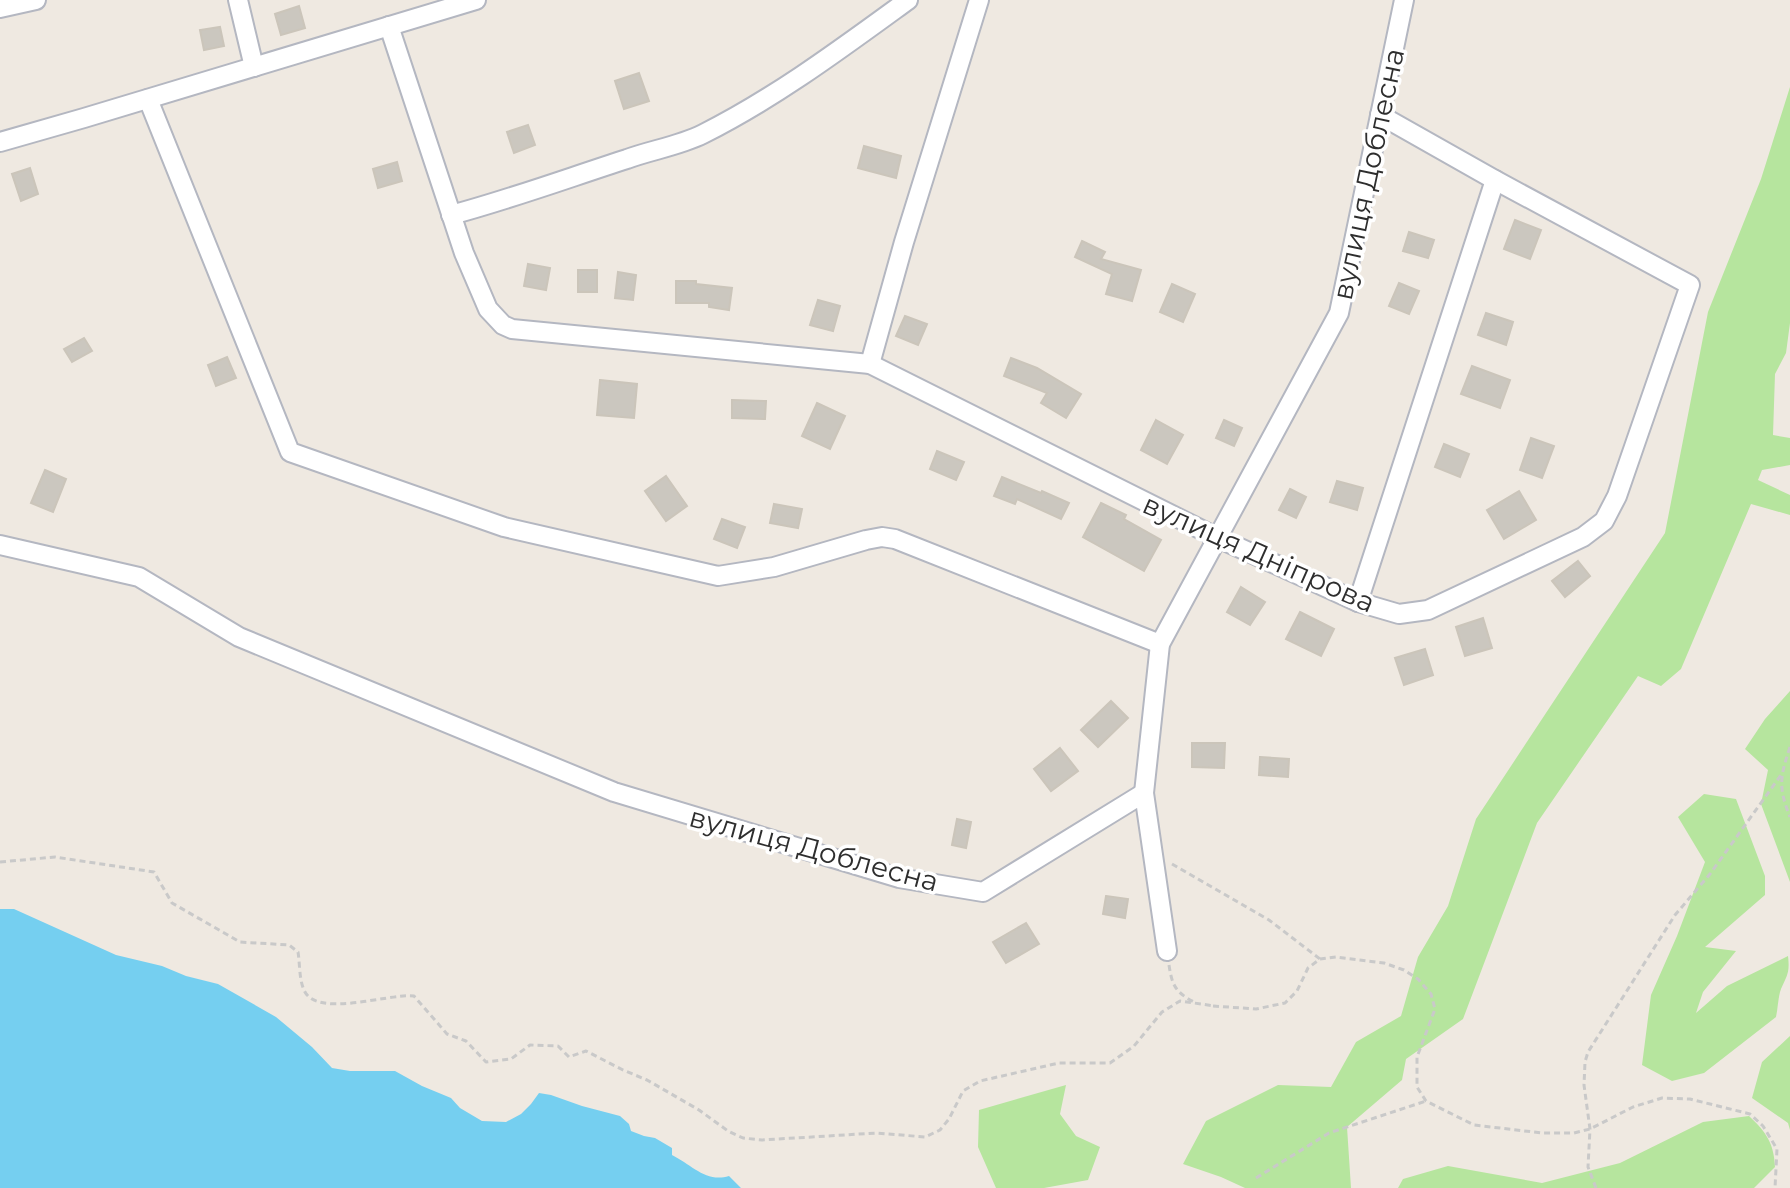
<svg xmlns="http://www.w3.org/2000/svg" width="1790" height="1188" font-family="Montserrat,sans-serif">
  <rect width="100%" height="100%" fill="#efe9e1"/>
  <g fill="#b6e59e">
    <polygon points="1790,87 1790,323 1786,353 1775,374 1773,435 1790,438 1790,465 1762,470 1758,480 1790,495 1790,515 1751,504 1681,669 1661,686 1638,676 1537,823 1463,1019 1406,1059 1402,1080 1347,1127 1351,1188 1245,1188 1221,1177 1183,1164 1206,1121 1278,1085 1331,1087 1356,1042 1401,1016 1418,957 1448,906 1476,819 1665,533 1708,312 1761,179"/>
    <polygon points="1790,691 1790,882 1761,804 1768,770 1745,749 1765,719"/>
    <path d="M1704,794L1736,799L1765,876V895L1705,947L1736,951L1703,992L1696,1013L1727,986L1788,956C1790,973 1787,975 1781,989C1778,997 1778,1008 1776,1017L1704,1073L1672,1081L1642,1065L1651,995L1677,936L1705,862L1678,817Z"/>
    <polygon points="1790,1036 1790,1130 1788,1123 1752,1098 1762,1062"/>
    <polygon points="1066,1085 1060,1114 1076,1136 1100,1147 1088,1180 1044,1188 996,1188 978,1147 979,1110"/>
    <path d="M1749,1116C1766,1132 1774,1143 1775,1167L1754,1188H1398L1403,1179L1448,1166L1542,1183L1620,1163L1703,1122Z"/>
  </g>
  <path fill="#75cff0" d="M0,909H14L116,955L162,966L186,976L218,984L276,1017L312,1047L332,1068L350,1071H395L422,1086L451,1098L460,1108L482,1121L506,1122L521,1114L531,1104L539,1093L551,1095L582,1106L620,1116L629,1124L631,1131L644,1136L655,1138L672,1148V1155C692,1165 706,1183 729,1176L741,1188H0Z"/>
  <g fill="#cbc7bf" stroke="#cbc5ba" stroke-width="2">
    <polygon points="299,6 305,28 281,35 275,14"/>
    <polygon points="220,27 224,46 204,50 200,30"/>
    <polygon points="639,73 649,101 624,109 615,81"/>
    <polygon points="528,125 535,145 514,153 507,132"/>
    <polygon points="864,146 901,156 896,178 858,168"/>
    <polygon points="397,162 402,181 378,188 373,169"/>
    <polygon points="30,168 38,194 21,201 12,174"/>
    <polygon points="1515,220 1541,230 1530,259 1504,249"/>
    <polygon points="1409,232 1434,240 1428,258 1403,251"/>
    <polygon points="1082,241 1105,252 1101,259 1141,270 1132,301 1106,294 1112,274 1075,257"/>
    <polygon points="528,264 550,268 546,290 524,286"/>
    <rect x="578" y="270" width="19" height="22"/>
    <polygon points="618,272 636,275 633,300 615,298"/>
    <polygon points="676,281 696,281 696,284 732,288 729,310 709,307 709,303 676,303"/>
    <polygon points="1399,283 1419,291 1409,314 1389,306"/>
    <polygon points="1172,284 1195,294 1183,322 1160,312"/>
    <polygon points="818,300 840,306 833,331 810,325"/>
    <polygon points="1486,313 1513,322 1506,345 1478,335"/>
    <polygon points="905,316 927,324 918,345 896,336"/>
    <polygon points="84,338 92,351 72,362 64,349"/>
    <polygon points="227,357 236,378 216,386 208,365"/>
    <polygon points="1011,358 1037,368 1081,394 1066,418 1041,403 1047,393 1004,376"/>
    <polygon points="1472,366 1510,380 1500,408 1461,394"/>
    <polygon points="600,380 637,384 634,418 597,415"/>
    <polygon points="732,400 766,401 765,419 732,418"/>
    <polygon points="817,403 845,416 830,449 802,436"/>
    <polygon points="1156,420 1183,435 1167,464 1141,450"/>
    <polygon points="1224,420 1242,428 1234,446 1216,438"/>
    <polygon points="1531,438 1554,446 1542,478 1520,470"/>
    <polygon points="1444,444 1469,454 1460,477 1435,467"/>
    <polygon points="937,451 964,462 956,480 930,469"/>
    <polygon points="45,470 66,479 53,512 31,503"/>
    <polygon points="666,476 687,506 666,521 645,491"/>
    <polygon points="1002,477 1041,493 1042,491 1069,503 1061,519 1017,499 1015,504 994,496"/>
    <polygon points="1337,481 1363,488 1357,510 1330,502"/>
    <polygon points="1290,489 1306,497 1296,518 1279,510"/>
    <polygon points="1519,491 1536,520 1504,539 1487,510"/>
    <polygon points="1101,503 1126,515 1124,519 1161,540 1144,571 1083,537"/>
    <polygon points="774,504 802,509 798,528 770,523"/>
    <polygon points="722,519 745,527 737,548 714,539"/>
    <polygon points="1578,561 1590,576 1565,597 1552,581"/>
    <polygon points="1241,587 1265,602 1250,625 1227,612"/>
    <polygon points="1300,612 1334,629 1321,656 1286,639"/>
    <polygon points="1483,618 1492,648 1465,656 1456,627"/>
    <polygon points="1425,649 1433,675 1404,685 1395,658"/>
    <polygon points="1111,701 1128,718 1098,747 1081,730"/>
    <polygon points="1192,743 1225,743 1224,768 1192,767"/>
    <polygon points="1060,748 1078,771 1051,791 1034,769"/>
    <polygon points="1260,757 1289,759 1288,777 1259,775"/>
    <polygon points="957,819 971,822 966,848 952,845"/>
    <polygon points="1106,896 1128,899 1125,918 1103,914"/>
    <polygon points="1026,923 1039,944 1006,963 993,942"/>
  </g>
  <g fill="none" stroke-linecap="round" stroke-linejoin="round">
    <g stroke="#b4b7c1" stroke-width="22">
      <g id="minor">
        <polyline points="238,0 254,67"/>
        <polyline points="0,8 36,0"/>
        <polyline points="389,26 464,253 488,309 503,325 512,329 870,364 1218,538 1358,602 1399,614 1428,610 1583,537 1604,521 1617,496 1690,285 1495,180 1380,115"/>
        <polyline points="148,99 290,452 504,527 718,576 774,567 866,540 882,537 895,539 1160,644"/>
        <polyline points="0,142 84,118 476,0"/>
        <path d="M451,215C511,199 568,178 627,159C651,150 679,146 703,134C775,98 842,48 908,0"/>
        <polyline points="870,364 904,242 979,0"/>
        <polyline points="0,545 139,577 239,637 614,792 899,878 983,892 1144,793"/>
        <polyline points="1358,602 1495,180"/>
        <polyline points="1167,951 1144,793 1160,644 1339,313 1404,0"/>
      </g>
    </g>
    <g stroke="#c9c9c9" stroke-width="3" stroke-dasharray="6 4" stroke-linecap="butt">
      <path d="M1790,747C1780,777 1778,787 1790,817"/>
      <path d="M0,862L55,857L154,872L172,903L240,942L289,945L298,952C300,964 299,979 304,990C316,1019 389,993 414,996L447,1034L466,1041L486,1062L511,1059L530,1045L558,1046L569,1057L586,1051L623,1070L647,1080L699,1110L728,1131L743,1138L762,1140L877,1133L925,1137L940,1130L949,1119L963,1091L980,1081L1059,1063H1110L1134,1046L1162,1012L1180,1001L1215,1006"/>
      <polyline points="1172,864 1269,920 1320,959"/>
      <path d="M1169,965C1172,985 1175,992 1194,1002"/>
      <polyline points="1213,1006 1256,1009 1285,1003 1297,991 1308,968 1320,959 1336,957 1384,963 1404,970 1418,979 1431,994 1435,1009 1417,1057 1417,1087 1426,1101 1474,1125 1542,1133 1574,1133 1590,1129 1633,1107 1662,1098 1690,1099 1750,1114 1763,1126 1777,1149 1775,1188"/>
      <polyline points="1256,1178 1329,1133 1426,1101"/>
      <polyline points="1596,1188 1588,1167 1590,1129 1584,1085 1585,1062 1588,1052 1675,915 1710,874 1781,775"/>
    </g>
    <use href="#minor" stroke="#fff" stroke-width="18"/>
  </g>
  <g text-anchor="middle" stroke-width="7" stroke-linejoin="round" paint-order="stroke">
    <g font-size="28" fill="#2e2e2e" stroke="#fff">
      <text transform="translate(1368 174) rotate(-78)" y="10">вулиця Доблесна</text>
      <text transform="translate(1259 553) rotate(24)" y="10">вулиця Дніпрова</text>
      <text transform="translate(814 849) rotate(15)" y="10">вулиця Доблесна</text>
    </g>
  </g>
</svg>
